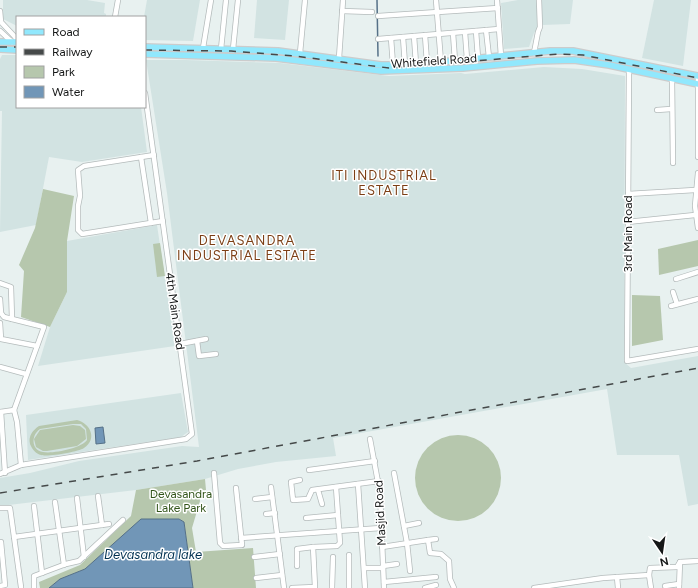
<svg xmlns="http://www.w3.org/2000/svg" width="698" height="588" font-family="Figtree,sans-serif">
  <rect width="100%" height="100%" fill="#e8f1f0"/>
  <g fill="#d2e3e2">
    <polygon points="3,0 87,0 105,3 104,13 106,14 106,17 17,17 17,26 3,19"/>
    <polygon points="147,0 200,0 193,41 145,40 144,17"/>
    <polygon points="257,0 289,0 285,40 254,38"/>
    <polygon points="518,0 538,0 539,26 534,33 529,47 504,49 501,3"/>
    <polygon points="541,0 573,0 570,24 542,25"/>
    <polygon points="654,0 691,0 683,66 642,58"/>
    <polygon points="2,55 17,55 17,107 141,107 147,152 82,162 49,157 36,225 0,232 2,111 0,111 0,59"/>
    <polygon points="146,60 186,60 280,63 389,76 461,73 465,74 544,67 582,69 625,76 624,362 631,368 698,356 698,504 688,506 679,455 617,455 607,389 333,438 336,456 276,462 238,469 205,479 136,490 0,506 0,478 30,473 79,461 182,446 199,447 167,193"/>
    <polygon points="157,225 175,346 38,366 50,327 67,292 67,241"/>
    <polygon points="181,393 188,432 181,437 28,460 26,415"/>
  </g>
  <g fill="#b6c7ad" fill-rule="evenodd">
    <polygon points="43,189 74,196 67,241 67,292 50,327 21,317 24,271 19,265 35,228"/>
    <polygon points="698,240 698,266 659,275 658,249"/>
    <polygon points="160,243 165,276 157,277 153,244"/>
    <polygon points="632,295 660,296 663,340 632,346"/>
    <path d="M77,420C90,423 98,439 84,448C78,452 48,457 41,455C36,454 32,449 30,444C28,436 33,430 39,426ZM73,424H81L86,429L87,440C82,448 53,454 43,452C31,450 31,435 40,429Z"/>
    <polygon points="73,425 80,426 85,430 86,439 77,446 47,451 43,451 36,447 34,439 40,430"/>
    <circle cx="458" cy="478" r="43"/>
    <polygon points="205,479 206,490 198,491 200,501 192,528 196,552 253,548 256,588 193,588 184,522 179,519 141,520 85,569 60,579 49,588 40,588 39,582 80,565 131,516 136,490"/>
  </g>
  <g fill="#7196b7" stroke="#557087">
    <polygon points="103,427 105,443 96,444 95,428"/>
    <polygon points="141,519 179,519 184,522 193,588 49,588 60,579 85,569"/>
  </g>
  <g fill="none" stroke-linecap="round" stroke-linejoin="round">
    <polyline stroke="#557087" stroke-width="1.5" points="377,0 378,56"/>
    <g stroke="#b4bbbb" stroke-width="6">
      <g id="minor">
        <polyline points="436,0 441,62"/>
        <polyline points="497,0 501,56"/>
        <polyline points="0,11 1,22 17,39"/>
        <polyline points="342,11 372,12"/>
        <polyline points="378,16 498,8"/>
        <polyline points="115,17 118,0"/>
        <polyline points="486,30 489,57"/>
        <polyline points="0,31 12,42"/>
        <polyline points="476,31 478,58"/>
        <polyline points="465,32 467,59"/>
        <polyline points="453,33 455,61"/>
        <polyline points="425,35 427,63"/>
        <polyline points="414,36 416,64"/>
        <polyline points="403,37 405,65"/>
        <polyline points="391,38 393,65"/>
        <polyline points="378,39 499,29"/>
        <polyline points="203,48 211,0"/>
        <polyline points="221,49 226,0"/>
        <polyline points="233,49 238,0"/>
        <polyline points="300,53 305,0"/>
        <polyline points="534,53 538,32 540,27 539,0"/>
        <polyline points="339,58 343,0"/>
        <polyline points="629,70 627,361 698,349"/>
        <polyline points="698,76 698,157"/>
        <polyline points="672,79 673,163"/>
        <polyline points="657,110 671,109"/>
        <polyline points="154,155 84,166 78,170 80,196 78,206 78,230 82,234 163,221"/>
        <polyline points="141,157 151,223"/>
        <polyline points="698,173 695,206 698,228"/>
        <polyline points="628,194 695,190"/>
        <polyline points="627,222 695,215"/>
        <polyline points="676,279 698,272"/>
        <polyline points="0,283 11,287 12,319"/>
        <polyline points="673,292 677,304"/>
        <polyline points="0,299 1,313 4,317 44,327 14,410"/>
        <polyline points="671,306 698,299"/>
        <polyline points="0,323 1,339 37,346"/>
        <polyline points="197,341 199,356 216,354"/>
        <polyline points="180,344 206,339"/>
        <polyline points="0,367 26,374"/>
        <polyline points="0,412 14,410 17,422 21,465"/>
        <polyline points="1,412 5,473"/>
        <polyline points="370,439 380,493 384,588"/>
        <polyline points="309,470 375,461"/>
        <polyline points="214,473 220,543 223,546 242,545 236,488"/>
        <polyline points="394,473 407,543 410,571"/>
        <polyline points="0,474 21,465 186,439 192,434 145,93"/>
        <polyline points="300,480 291,482 293,500 308,499 312,490 379,481"/>
        <polyline points="358,484 365,588"/>
        <polyline points="271,487 284,588"/>
        <polyline points="318,490 322,504"/>
        <polyline points="98,496 102,525"/>
        <polyline points="77,498 84,557"/>
        <polyline points="255,499 272,497"/>
        <polyline points="55,502 64,565"/>
        <polyline points="34,506 42,573"/>
        <polyline points="0,508 10,508 21,587"/>
        <polyline points="266,514 275,513"/>
        <polyline points="306,518 338,515"/>
        <polyline points="404,526 419,523"/>
        <polyline points="14,537 109,524"/>
        <polyline points="241,538 381,528"/>
        <polyline points="428,540 436,539"/>
        <polyline points="382,547 428,540 430,553 441,554 449,561 450,579 454,588"/>
        <polyline points="254,557 280,554"/>
        <polyline points="297,566 297,549 313,547"/>
        <polyline points="383,566 397,564"/>
        <polyline points="365,568 383,568"/>
        <polyline points="649,575 651,588"/>
        <polyline points="617,577 618,588"/>
        <polyline points="256,578 282,575"/>
        <polyline points="384,582 436,577"/>
        <polyline points="0,586 5,585 1,542"/>
        <polyline points="665,586 679,584"/>
        <polyline points="34,588 34,576 66,564 79,561 123,520"/>
        <polyline points="292,588 315,587 313,547 337,546 340,543 336,487"/>
        <polyline points="332,588 333,557"/>
        <polyline points="349,588 349,555"/>
        <polyline points="425,588 436,585"/>
        <polyline points="534,588 603,578 649,575 650,568 677,567 680,562 698,561"/>
        <polyline points="679,588 680,562"/>
      </g>
    </g>
    <g stroke="#ccc" stroke-width="8">
      <g id="major">
        <polyline points="0,42 17,42"/>
        <polyline points="145,47 278,51 381,65 412,65 550,51 573,51 698,76"/>
        <polyline points="0,49 17,50"/>
        <polyline points="145,54 276,58 381,71 463,68 537,61 574,60 609,65 698,84"/>
      </g>
    </g>
    <use href="#minor" stroke="#fff" stroke-width="4.5"/>
    <use href="#major" stroke="#91e8fd" stroke-width="5.5"/>
    <g stroke="#454949" stroke-width="1.5" stroke-dasharray="7 7" stroke-linecap="butt">
      <polyline points="0,47 17,47"/>
      <polyline points="145,50 231,51 294,56 389,68 559,54 583,55 698,78"/>
      <polyline points="0,493 197,461 698,368"/>
    </g>
  </g>
  <g text-anchor="middle" stroke-width="3" stroke-linejoin="round" paint-order="stroke">
    <g font-size="12" fill="#151717" stroke="#fff">
      <text transform="translate(434 61) rotate(-4)" y="4">Whitefield Road</text>
      <text transform="translate(628 234) rotate(-90)" y="4">3rd Main Road</text>
      <text transform="translate(175 311) rotate(82)" y="4">4th Main Road</text>
      <text transform="translate(380 513) rotate(-93)" y="4">Masjid Road</text>
    </g>
    <g font-size="12" fill="#33551b" stroke="#fff">
      <text x="181" y="498">Devasandra<tspan x="181" dy="14">Lake Park</tspan></text>
    </g>
    <g font-size="13" letter-spacing="1" fill="#7c3f15" stroke="#fff">
      <text x="384" y="180">ITI INDUSTRIAL<tspan x="384" dy="15">ESTATE</tspan></text>
      <text x="247" y="245">DEVASANDRA<tspan x="247" dy="15">INDUSTRIAL ESTATE</tspan></text>
    </g>
    <g font-size="13" font-style="italic" fill="#013050" stroke="#fff">
      <text x="153" y="559">Devasandra lake</text>
    </g>
  </g>
  <rect x="16" y="16" width="130" height="92" fill="#ffffff" stroke="#a1a2a2"/>
  <rect x="24" y="29" width="20" height="6" fill="#91e8fd" stroke="#a1a2a2"/>
  <text x="52" y="36" font-size="12" fill="#151717">Road</text>
  <rect x="24" y="49" width="20" height="6" fill="#454949" stroke="#a1a2a2"/>
  <text x="52" y="56" font-size="12" fill="#151717">Railway</text>
  <rect x="24" y="66" width="20" height="12" fill="#b6c7ad" stroke="#a1a2a2"/>
  <text x="52" y="76" font-size="12" fill="#151717">Park</text>
  <rect x="24" y="86" width="20" height="12" fill="#7196b7" stroke="#a1a2a2"/>
  <text x="52" y="96" font-size="12" fill="#151717">Water</text>
  <g transform="translate(662 552) rotate(167)" stroke="#ffffff" stroke-width="3" paint-order="stroke">
  <path d="M0-3L7 15L0 10L-7 15Z" fill="#151717"/>
  <text y="-6" font-size="11" font-weight="bold" text-anchor="middle" fill="#151717">N</text>
  </g>
</svg>
